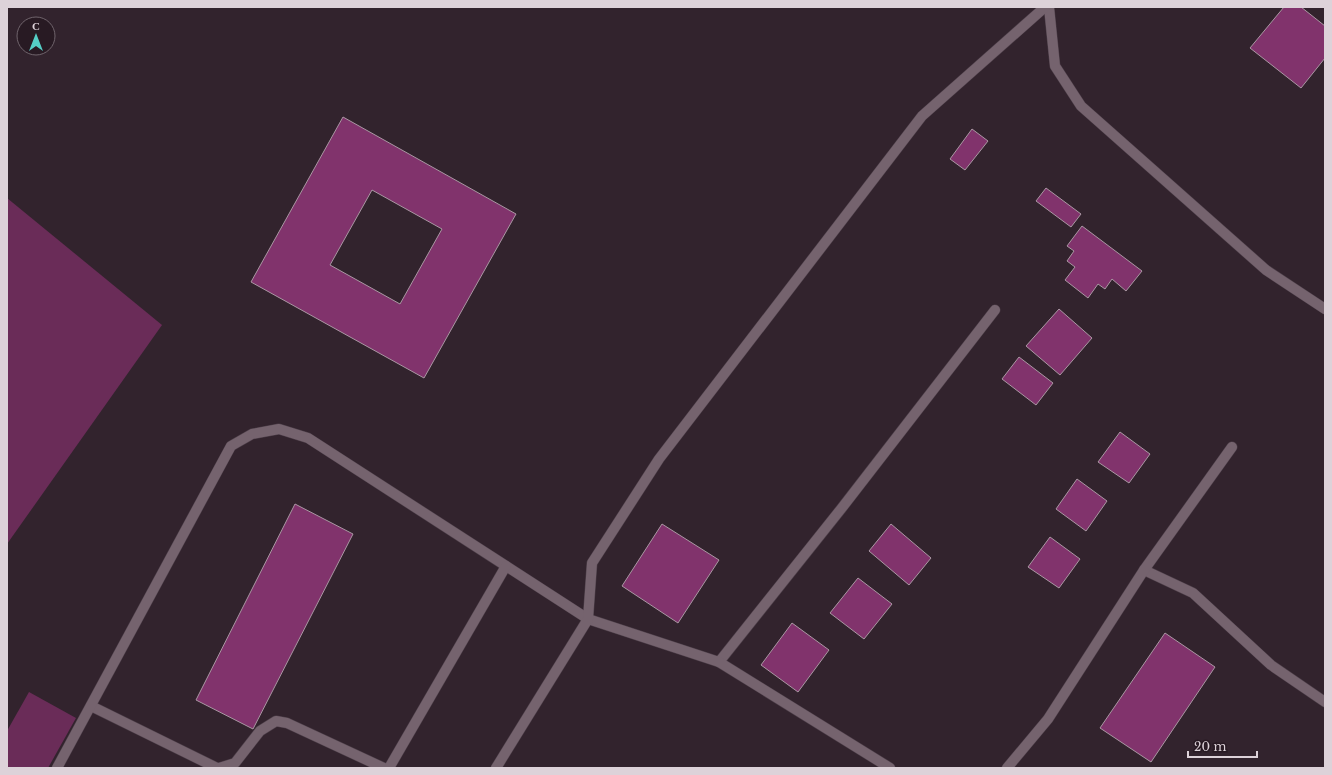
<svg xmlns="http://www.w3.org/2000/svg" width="1332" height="775" font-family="'Libre Baskerville',serif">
  <rect width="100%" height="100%" fill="#32232d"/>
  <g fill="#6a2c58">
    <polygon points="7,198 162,325 7,544"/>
    <polygon points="29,692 76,718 48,768 7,768 7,731"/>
  </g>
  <g fill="#81336c" stroke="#aa97a3" fill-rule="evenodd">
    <polygon points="1284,7 1301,7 1325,26 1325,58 1301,88 1250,48"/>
    <path d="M343,117L516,214L424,378L251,282ZM372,190L442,229L400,304L330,265Z"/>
    <polygon points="972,129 988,141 965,170 950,159"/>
    <polygon points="1046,188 1081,214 1071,227 1036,201"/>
    <polygon points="1082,226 1142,271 1126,291 1112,279 1105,289 1098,284 1088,298 1065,280 1075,267 1067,261 1074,251 1067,246"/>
    <polygon points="1059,309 1092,338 1060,375 1026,346"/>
    <polygon points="1019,357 1053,383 1036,405 1002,379"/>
    <polygon points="1120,432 1150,454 1129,483 1098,462"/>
    <polygon points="1077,479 1107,501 1086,531 1056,509"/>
    <polygon points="295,504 353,534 253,729 196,700"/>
    <polygon points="662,524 719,560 678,623 622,586"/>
    <polygon points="891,524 931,558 909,585 869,551"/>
    <polygon points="1050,537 1080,559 1059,588 1028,567"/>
    <polygon points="858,578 892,604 864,639 830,613"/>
    <polygon points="792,623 829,650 798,692 761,665"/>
    <polygon points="1165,633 1215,667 1151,762 1100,728"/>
  </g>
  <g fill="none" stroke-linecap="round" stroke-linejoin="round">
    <g stroke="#4d3f49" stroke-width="11">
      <g id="service">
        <polyline points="1049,7 1055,66 1081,106 1266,270 1325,309"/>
        <polyline points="1144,570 1193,593 1271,665 1325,702"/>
        <polyline points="719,662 841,509 995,310"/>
        <polyline points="91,706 217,768"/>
        <polyline points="57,768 231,446 252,434 279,429 308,438 588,619 719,662 890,768"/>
        <polyline points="219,768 235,763 260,731 276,721 287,723 384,768"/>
        <polyline points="389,768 506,566"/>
        <polyline points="496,768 588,619 592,563 659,459 922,116 1045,7"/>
        <polyline points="1007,768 1048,719 1144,570 1232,447"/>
      </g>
    </g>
    <use href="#service" stroke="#75636e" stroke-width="10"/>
  </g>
  <rect width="1332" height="775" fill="none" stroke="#ddd2d9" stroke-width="16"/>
  <g transform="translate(36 36)"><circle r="19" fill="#281a23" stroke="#70646c"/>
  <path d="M0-3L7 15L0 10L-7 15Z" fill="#55cec6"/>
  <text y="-6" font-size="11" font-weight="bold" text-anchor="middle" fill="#ddd2d9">С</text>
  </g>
  <path d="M1188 751v6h69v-6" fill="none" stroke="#ddd2d9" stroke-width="2"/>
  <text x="1194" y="751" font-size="12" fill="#ddd2d9" stroke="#281a23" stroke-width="3" paint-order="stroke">20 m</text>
</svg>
